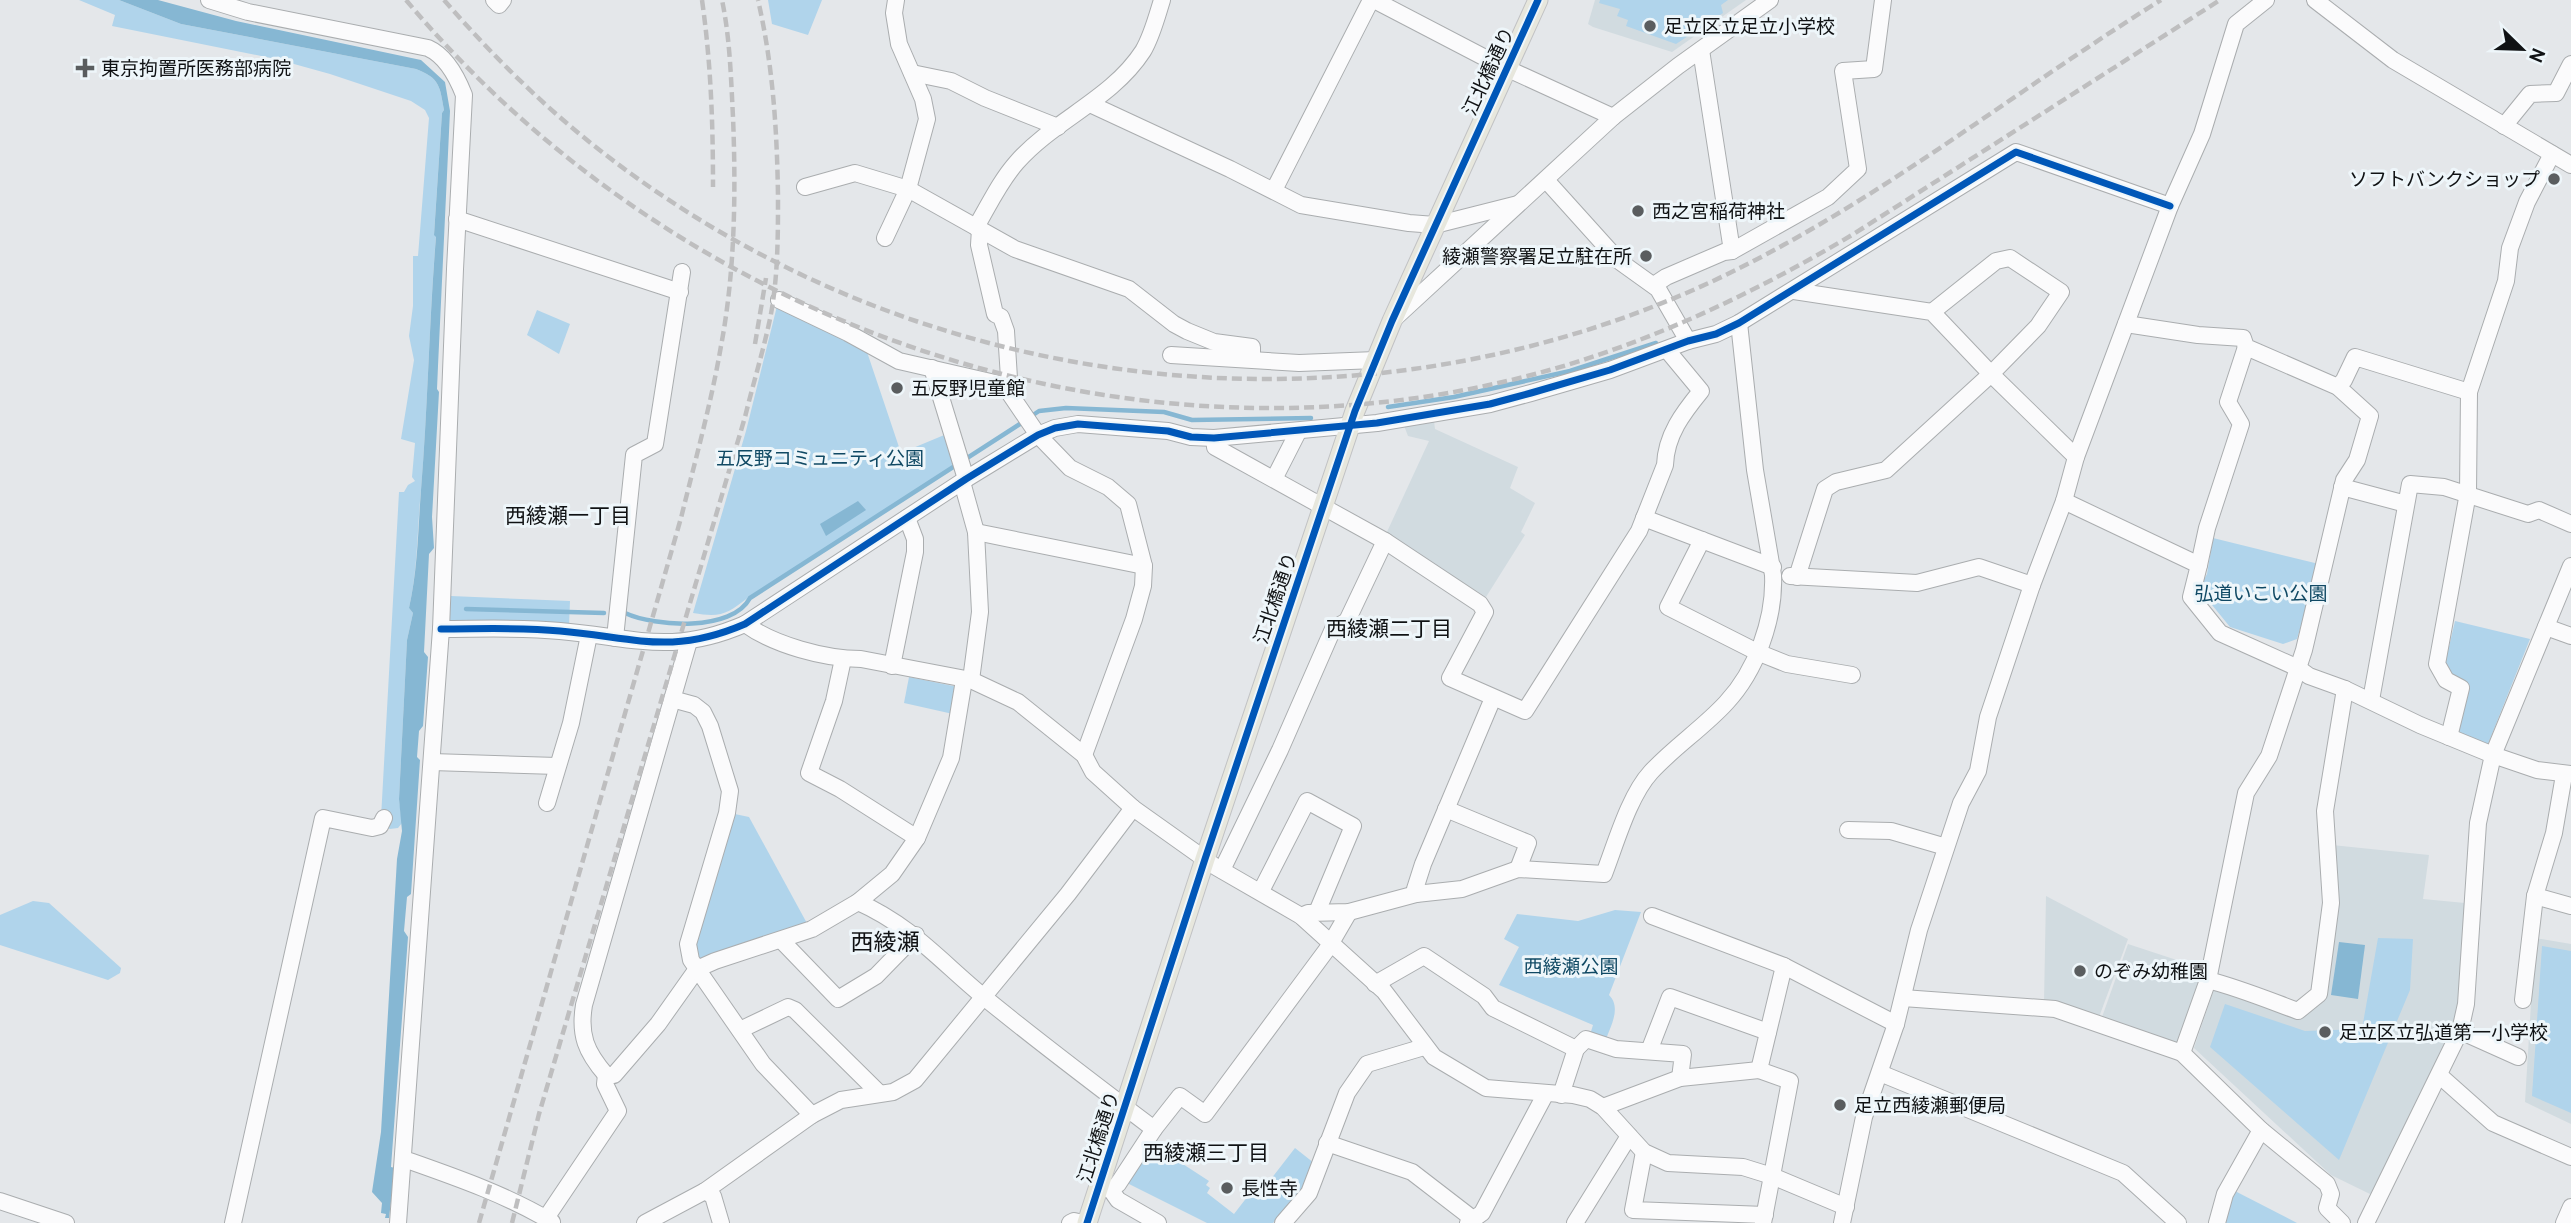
<svg xmlns="http://www.w3.org/2000/svg" width="2571" height="1223" font-family="Overpass,'Noto Sans JP',sans-serif">
  <rect width="100%" height="100%" fill="#e4e7ea"/>
  <g fill="#d1dbe0">
    <polygon points="1595,0 1746,0 1672,52 1593,27 1588,24"/>
    <polygon points="1434,421 1435,429 1518,467 1510,488 1535,503 1521,532 1525,535 1486,597 1386,534 1429,441 1408,436 1403,423"/>
    <polygon points="2332,845 2429,855 2423,899 2465,903 2460,1005 2446,1045 2372,1195 2331,1175 2194,1048 2215,986 2301,1018 2326,994"/>
    <polygon points="2046,896 2128,939 2099,1017 2044,1002"/>
    <polygon points="2535,938 2571,944 2571,1124 2525,1102"/>
    <polygon points="2128,944 2204,969 2180,1045 2102,1017"/>
  </g>
  <g fill="#b0d4eb">
    <path d="M79,0H119L181,24L416,69C440,78 440,87 444,110L442,113L434,234L436,236C429,321 428,405 421,490C417,529 418,569 409,608L413,613L407,640L399,799L402,823L398,828L390,829L384,826L381,818L399,492H404L408,485L415,481L412,477L415,443L401,439L414,360L409,336L413,306V256H418L429,118L425,110L411,101L330,74L276,59L112,26L115,15Z"/>
    <polygon points="768,0 822,0 808,35 772,24"/>
    <polygon points="1600,0 1728,0 1721,5 1723,13 1676,44 1626,26 1628,20 1617,16 1620,9 1599,3"/>
    <path d="M778,302L865,346L901,453L949,433L959,463L749,597C727,614 721,618 693,613L746,431Z"/>
    <polygon points="537,310 570,324 559,354 527,335"/>
    <polygon points="2213,538 2319,564 2297,639 2283,644 2230,627 2199,589 2207,574"/>
    <polygon points="451,596 570,601 569,626 447,623"/>
    <polygon points="2455,621 2530,639 2488,744 2456,732 2468,684 2450,675 2445,664"/>
    <polygon points="909,677 958,687 953,714 904,703"/>
    <polygon points="730,813 749,817 809,927 696,963 691,943"/>
    <polygon points="33,901 49,903 121,968 120,973 108,980 0,945 0,915"/>
    <path d="M1615,910L1641,912L1609,995C1622,1008 1610,1027 1605,1042L1589,1038L1593,1025L1499,985L1519,947L1504,939L1517,914L1578,921Z"/>
    <polygon points="2378,938 2413,939 2410,990 2339,1160 2210,1047 2225,1004 2305,1031 2362,1029"/>
    <polygon points="2542,946 2571,951 2571,1113 2532,1096"/>
    <polygon points="1152,1144 1209,1181 1206,1185 1210,1188 1207,1193 1234,1214 1258,1183 1264,1188 1295,1148 1314,1163 1304,1187 1273,1223 1207,1223 1125,1182"/>
    <polygon points="2231,1189 2297,1223 2223,1223"/>
  </g>
  <g fill="#86b7d3">
    <path d="M119,0H158L236,21L421,60L445,82L450,111L438,366L437,389L439,392L432,517L434,548L429,554L424,652L428,657L423,726L419,731L417,757L420,760L411,894L407,897L404,931L408,937L391,1167L395,1168L389,1218H385L386,1214L381,1213L382,1203L372,1192L381,1132L397,859L402,831L399,799L407,640L413,613L409,608C418,569 418,529 421,490C428,406 429,321 436,237L434,235L442,113L444,110C440,87 440,78 416,69L181,24Z"/>
    <polygon points="858,501 866,510 826,536 820,524"/>
    <polygon points="2339,942 2365,945 2358,999 2331,995"/>
  </g>
  <g fill="none" stroke-linecap="round" stroke-linejoin="round">
    <g stroke="#86b7d3" stroke-width="4.5">
      <polyline points="1388,407 1454,397 1570,371 1656,343"/>
      <polyline points="1030,417 1039,411 1066,408 1164,412 1192,420 1311,418"/>
      <polyline points="466,609 604,613"/>
      <path d="M625,613C655,627 732,632 750,598L1023,422"/>
    </g>
    <g stroke="#aaadaf" stroke-width="18">
      <g id="minor">
        <path d="M209,0L248,12L428,48C446,56 457,77 464,95L455,269L441,629L398,1223"/>
        <polyline points="494,0 499,5 503,0"/>
        <polyline points="1374,0 1495,63 1613,117"/>
        <polyline points="2315,0 2393,60 2571,165"/>
        <polyline points="1701,50 1732,251"/>
        <polyline points="912,73 951,81 985,98 1058,127"/>
        <polyline points="1090,104 1230,169 1301,205 1409,223 1435,225 1518,204"/>
        <polyline points="2504,126 2530,94 2556,93 2571,64"/>
        <polyline points="1546,180 1619,261 1658,289 1688,341"/>
        <polyline points="805,187 855,173 908,189 1015,249 1129,289 1174,324 1187,331 1214,342 1252,347 1252,359"/>
        <polyline points="1274,190 1371,0"/>
        <polyline points="457,219 680,292"/>
        <path d="M976,227C989,205 1000,181 1017,162C1054,120 1112,99 1143,51C1152,36 1157,16 1162,0"/>
        <polyline points="980,229 979,245 995,314 1001,317 1006,331 1010,394 1038,435 1070,468 1108,487 1128,504 1144,566 1143,586 1134,619 1084,755"/>
        <polyline points="885,238 908,189 927,119 923,99 899,44 894,13 896,0"/>
        <polyline points="1654,285 1666,277 1724,252 1732,251 1828,197 1858,169 1843,71 1874,69 1883,0"/>
        <polyline points="1794,291 1932,312 1991,374 2076,457"/>
        <polyline points="779,300 848,333 899,361 1008,386"/>
        <polyline points="1396,317 1613,117 1678,66 1770,0"/>
        <polyline points="2126,324 2198,335 2243,338 2246,347 2338,387 2370,416 2357,460 2344,480 2304,650 2269,756 2246,793 2208,980 2182,1053"/>
        <polyline points="1171,355 1299,363 1376,360"/>
        <polyline points="932,368 966,479"/>
        <polyline points="2338,387 2344,380 2355,357 2469,392"/>
        <path d="M1214,438L1215,447L1385,541L1480,604L1485,612L1450,678L1525,711L1639,531L1665,465C1666,435 1683,413 1701,391L1667,350"/>
        <polyline points="1274,479 1298,432"/>
        <polyline points="962,482 976,532 980,612 971,680"/>
        <polyline points="2342,487 2406,504"/>
        <polyline points="2064,501 2199,565 2191,597 2220,633 2298,668 2309,676 2345,689 2420,725 2493,755 2537,770 2571,774"/>
        <polyline points="1644,518 1773,567"/>
        <polyline points="976,532 1144,566"/>
        <polyline points="1702,540 1668,607 1757,652 1787,664 1852,675"/>
        <polyline points="2199,565 2207,528 2241,424 2228,402 2246,347"/>
        <polyline points="1790,576 1917,583 1979,567 2032,585"/>
        <polyline points="1797,577 1825,489 1836,482 1886,470 1991,374 2038,326 2061,292 2010,258 1996,261 1932,312"/>
        <path d="M745,624C774,645 825,659 861,659L971,680L1018,702L1084,755L1093,772L1133,808L1216,867L1301,916L1384,991L1434,1057L1486,1088L1573,1095L1590,1099L1603,1107L1644,1152L1668,1163L1743,1167L1772,1176L1846,1207"/>
        <polyline points="2546,627 2571,636"/>
        <path d="M441,629C481,629 521,627 560,631C633,637 671,656 745,624L966,479L1038,435L1055,428L1078,424L1168,431L1191,437L1214,438L1377,423L1490,404L1531,393L1610,370L1688,341L1716,334L1739,323L2016,152L2170,206"/>
        <polyline points="615,638 634,455 655,444 682,272"/>
        <path d="M689,641L584,1005C579,1035 586,1052 606,1075H614L658,1024L697,969L715,961L812,929L858,902L892,874L917,838L951,758L964,680"/>
        <polyline points="843,659 834,701 809,773 840,789 917,838"/>
        <polyline points="892,666 915,552 915,539 907,518"/>
        <polyline points="672,699 694,705 703,712 710,726 730,791 727,813 688,944 691,960 763,1064 812,1115"/>
        <polyline points="2371,700 2410,484 2444,487 2528,514 2539,510 2571,524"/>
        <polyline points="2449,737 2461,688 2446,680 2437,664 2468,493 2469,392 2506,281 2510,248 2527,202 2552,154"/>
        <polyline points="432,762 557,766"/>
        <polyline points="547,803 571,723 589,635"/>
        <polyline points="1446,809 1528,843 1518,869"/>
        <polyline points="1848,830 1891,831 1946,847"/>
        <polyline points="1222,870 1280,750 1333,629 1347,621 1385,541"/>
        <polyline points="1261,891 1307,801 1353,826 1317,912"/>
        <polyline points="1416,894 1415,889 1423,864 1493,698"/>
        <polyline points="2535,896 2571,906"/>
        <path d="M858,902C912,926 941,962 985,998C1040,1043 1097,1086 1154,1129"/>
        <path d="M1301,916L1308,913L1349,912L1416,894L1462,889L1518,869L1604,874C1616,843 1629,796 1651,772C1674,747 1703,728 1726,703C1756,671 1775,619 1773,575L1755,470L1739,323"/>
        <polyline points="1652,916 1784,966 1896,1024"/>
        <polyline points="781,940 838,999 876,976 916,935"/>
        <path d="M2208,980C2239,988 2268,1000 2298,1011L2319,994L2331,903L2325,811L2345,689"/>
        <polyline points="1375,984 1424,956 1484,996 1493,1008 1576,1049"/>
        <polyline points="1903,998 2055,1009 2182,1053 2261,1130 2327,1184 2331,1194 2327,1208 2342,1223"/>
        <polyline points="2523,1000 2535,896 2554,833 2564,775"/>
        <polyline points="740,1030 788,1007 795,1010 879,1093"/>
        <polyline points="2460,1031 2518,1057"/>
        <polyline points="1649,1051 1670,997 1768,1032"/>
        <polyline points="1880,1073 2123,1173 2178,1223"/>
        <polyline points="2439,1075 2493,1123 2571,1157"/>
        <polyline points="1561,1095 1576,1049 1586,1039 1616,1049 1683,1054 1680,1078"/>
        <polyline points="1603,1107 1680,1078 1759,1070"/>
        <polyline points="1327,1143 1412,1172 1473,1219"/>
        <polyline points="1644,1152 1633,1210 1765,1215"/>
        <path d="M404,1159C455,1177 505,1194 552,1222"/>
        <polyline points="1101,1187 1111,1190 1118,1200 1158,1223"/>
        <polyline points="1111,1190 1118,1184 1154,1129 1180,1096 1205,1114 1328,948 1349,912"/>
        <polyline points="705,1191 713,1196 721,1223"/>
        <polyline points="0,1201 66,1223"/>
        <polyline points="546,1218 618,1111 605,1084 606,1075"/>
        <polyline points="233,1223 323,818 372,828 380,826 384,818"/>
        <polyline points="645,1223 705,1191 812,1115 841,1100 893,1092 915,1080 1068,894 1133,808"/>
        <polyline points="1070,1223 1074,1221 1083,1223"/>
        <polyline points="1283,1223 1309,1193 1347,1093 1367,1064 1424,1047"/>
        <polyline points="1468,1223 1482,1213 1546,1093"/>
        <polyline points="1575,1223 1629,1136"/>
        <polyline points="1763,1223 1790,1081 1759,1070 1784,966"/>
        <polyline points="1842,1223 1864,1117 1896,1024 1919,930 1961,803 1978,771 1988,717 2032,585 2064,501 2076,457 2170,206 2202,134 2236,24 2266,0"/>
        <polyline points="2217,1223 2225,1194 2261,1130"/>
        <polyline points="2366,1223 2460,1031 2466,1004 2478,823 2493,755 2571,566"/>
        <polyline points="2564,1223 2571,1207"/>
      </g>
    </g>
    <g stroke="#c1c2c4" stroke-width="21">
      <polyline id="major" points="1087,1223 1205,859 1355,411 1392,321 1538,0"/>
    </g>
    <use href="#minor" stroke="#fbfbfc" stroke-width="16"/>
    <use href="#major" stroke="#e7e7dd" stroke-width="19"/>
    <g stroke="#bebebf" stroke-width="4.5" stroke-dasharray="10 5" stroke-linecap="butt">
      <path d="M406,0C684,332 1147,491 1567,365C1668,334 1761,289 1852,235L2220,0"/>
      <path d="M444,0C491,54 541,104 597,148C902,389 1325,448 1684,294C1856,220 2002,99 2161,0"/>
      <path d="M702,0C711,63 713,124 713,187"/>
      <polyline points="755,344 766,278"/>
      <path d="M479,1223L681,518C695,461 711,404 721,346C735,272 736,193 733,117C731,79 730,38 722,0"/>
      <path d="M512,1223L539,1114L745,417C753,384 763,352 770,319C778,279 778,237 778,196C777,130 773,65 758,0"/>
    </g>
    <g stroke="#eef6fa" stroke-width="11">
      <g id="cycleway">
        <path d="M441,629C481,629 521,627 560,631C633,637 671,656 745,624L966,479L1038,435L1055,428L1078,424L1168,431L1191,437L1214,438L1377,423L1490,404L1531,393L1610,370L1688,341L1716,334L1739,323L2016,152L2170,206"/>
        <polyline points="1087,1223 1205,859 1355,411 1392,321 1538,0"/>
      </g>
    </g>
    <use href="#cycleway" stroke="#0057b8" stroke-width="7"/>
  </g>
  <g fill="#5a5d5f" stroke="#eef6fa" stroke-width="2.5">
    <circle cx="1650" cy="26" r="7"/>
    <path d="M81.5 57.5h7v7h7v7h-7v7h-7v-7h-7v-7h7z"/>
    <circle cx="2554" cy="179" r="7"/>
    <circle cx="1638" cy="211" r="7"/>
    <circle cx="1646" cy="256" r="7"/>
    <circle cx="897" cy="388" r="7"/>
    <circle cx="2080" cy="971" r="7"/>
    <circle cx="2325" cy="1032" r="7"/>
    <circle cx="1840" cy="1105" r="7"/>
    <circle cx="1227" cy="1188" r="7"/>
  </g>
  <g text-anchor="middle" stroke-width="6" stroke-linejoin="round" paint-order="stroke">
    <g font-size="19" fill="#101214" stroke="#eef6fa" text-anchor="start">
      <text x="1664" y="33">足立区立足立小学校</text>
      <text x="101" y="75">東京拘置所医務部病院</text>
      <text x="2540" y="186" text-anchor="end">ソフトバンクショップ</text>
      <text x="1652" y="218">西之宮稲荷神社</text>
      <text x="1632" y="263" text-anchor="end">綾瀬警察署足立駐在所</text>
      <text x="911" y="395">五反野児童館</text>
      <text x="2094" y="978">のぞみ幼稚園</text>
      <text x="2339" y="1039">足立区立弘道第一小学校</text>
      <text x="1854" y="1112">足立西綾瀬郵便局</text>
      <text x="1241" y="1195">長性寺</text>
    </g>
    <g font-size="19" fill="#101214" stroke="#eef6fa">
      <text transform="translate(1488 71) rotate(-65)" y="7">江北橋通り</text>
      <text transform="translate(1275 598) rotate(-71)" y="7">江北橋通り</text>
      <text transform="translate(1098 1137) rotate(-72)" y="7">江北橋通り</text>
    </g>
    <g font-size="19" fill="#104964" stroke="#eef6fa">
      <text x="820" y="465">五反野コミュニティ公園</text>
      <text x="2261" y="600">弘道いこい公園</text>
      <text x="1571" y="973">西綾瀬公園</text>
    </g>
    <g font-size="21" fill="#101214" stroke="#eef6fa">
      <text x="568" y="523">西綾瀬一丁目</text>
      <text x="1389" y="636">西綾瀬二丁目</text>
      <text x="1206" y="1160">西綾瀬三丁目</text>
    </g>
    <g font-size="23" fill="#101214" stroke="#eef6fa">
      <text x="885" y="950">西綾瀬</text>
    </g>
  </g>
  <g transform="translate(2522 49) rotate(113)" stroke="#eef6fa" stroke-width="5" paint-order="stroke">
  <path d="M0-5L12 26L0 18L-12 26Z" fill="#101214"/>
  <text y="-10" font-size="19" font-weight="bold" text-anchor="middle" fill="#101214">N</text>
  </g>
</svg>
